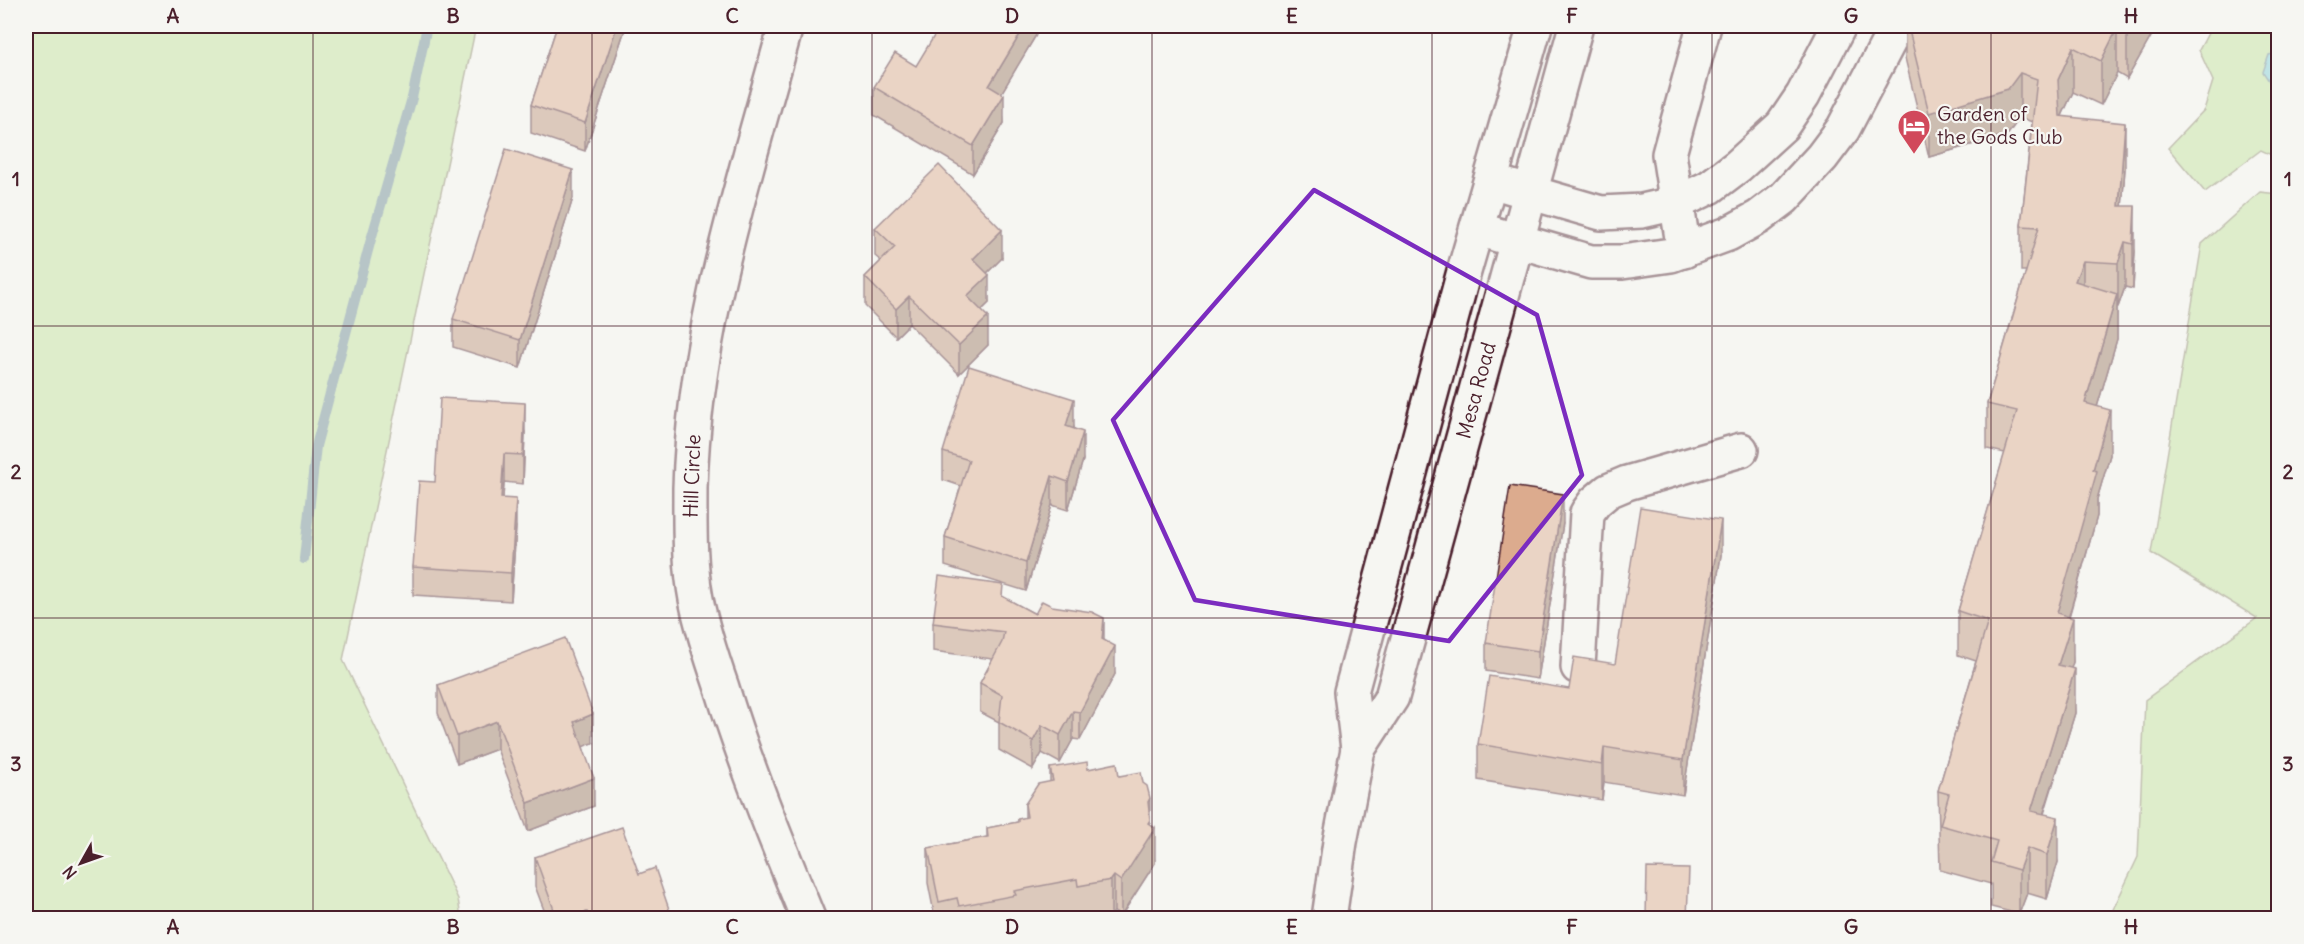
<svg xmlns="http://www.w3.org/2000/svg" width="2304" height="944" font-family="Delius,sans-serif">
  <rect width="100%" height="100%" fill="#f6f6f2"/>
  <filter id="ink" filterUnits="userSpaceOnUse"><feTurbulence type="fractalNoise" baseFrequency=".0167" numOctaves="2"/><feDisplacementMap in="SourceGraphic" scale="12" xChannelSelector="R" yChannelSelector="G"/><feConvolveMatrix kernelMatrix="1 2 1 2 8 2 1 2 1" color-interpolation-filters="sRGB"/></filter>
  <g filter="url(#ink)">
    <g fill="#c0e29c" stroke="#858064" stroke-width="1.5">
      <polygon points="26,26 476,26 343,660 458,899 461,918 26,918"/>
      <polygon points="2212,26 2278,26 2278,158 2261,150 2205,192 2168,148 2204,110 2213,81 2199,50"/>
      <polygon points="2260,192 2278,194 2278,918 2109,918 2138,857 2145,700 2257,618 2151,553 2202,244"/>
    </g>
    <polygon fill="#7fcfd8" stroke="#6a8993" stroke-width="1.5" points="2278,53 2278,86 2271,84 2263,72 2269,55"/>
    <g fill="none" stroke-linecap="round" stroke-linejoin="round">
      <polyline stroke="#6a8993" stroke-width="10" points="304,559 316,446 370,243 412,98 427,26"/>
      <g stroke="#4a1f2b" stroke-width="38">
        <g id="minor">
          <path d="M786,26C745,177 694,329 690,488C690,525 689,562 696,599C702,629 712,659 722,688C746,766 777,842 808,918"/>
          <polyline points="1491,181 1601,213 1642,211 1677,203 1710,187 1738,166 1782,126 1803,95 1839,26"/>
          <polyline points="1477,229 1591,262 1622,262 1671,255 1728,234 1759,217 1784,198 1822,157 1843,129 1897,26"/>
          <polyline points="1684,251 1669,154 1704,26"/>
          <polyline points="1578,667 1587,513 1595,502 1608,491 1627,483 1741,450"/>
        </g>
      </g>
      <g stroke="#4a1f2b" stroke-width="38">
        <g id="major">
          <path id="s1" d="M1358,749L1392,697L1576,26"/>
          <polyline points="1329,918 1340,842 1358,749 1351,692 1463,275 1535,26"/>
        </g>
      </g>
      <use href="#minor" stroke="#f6f6f2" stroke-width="33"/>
      <use href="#major" stroke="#f6f6f2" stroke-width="33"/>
    </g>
    <g fill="#bd937a" stroke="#4a1f2b" stroke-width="1.5">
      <polygon points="557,26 626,26 585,151 531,133 531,105"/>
      <polygon points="1036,26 1036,35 1001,93 1004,123 973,174 874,115 874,87 916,66"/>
      <polygon points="1905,26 2157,26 2127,79 2117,73 2101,105 2073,92 2062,116 2125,168 2122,206 2135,251 2133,289 2125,287 2118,307 2117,307 2117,339 2097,407 2110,455 2097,499 2097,516 2069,617 2073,662 2071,668 2075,713 2044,814 2058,862 2047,899 2027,893 2019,914 1991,907 1991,884 1940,870 1938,791 1976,661 1958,655 1958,611 2005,453 1987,449 1987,404 2026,271 2021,271 2021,226 2032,122 2020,117 2008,134 1929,157 1905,58"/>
      <polygon points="573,198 520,368 453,347 453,319"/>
      <polygon points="875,228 1002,258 987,273 989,303 982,310 988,345 959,374 909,324 896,337 865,306 865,277 881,261 875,256"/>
      <polygon points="1074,427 1074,429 1083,460 1068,510 1052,505 1026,591 945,566 945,537 961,486 943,480 943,452"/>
      <polygon points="525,432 523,484 504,482 503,498 516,527 511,601 413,595 413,567 435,482"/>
      <polygon points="1563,523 1538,679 1486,671 1486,643"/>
      <polygon points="1721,555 1683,795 1604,782 1602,800 1478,780 1478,744 1569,689 1615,664"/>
      <polygon points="1003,597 1035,614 1104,641 1115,674 1080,740 1073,739 1060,763 1042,753 1033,769 999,750 999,722 980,712 980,683 993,659 933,651 933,623"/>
      <polygon points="438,685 593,743 583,746 594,806 528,831 497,749 457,764 438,713"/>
      <polygon points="1050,768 1088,769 1119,776 1150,824 1155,863 1121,916 1114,912 1111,915 1092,918 1077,918 1077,914 1054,918 935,918 928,883 928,848 987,837 987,828 1018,822 1018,819 1025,818 1025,804 1050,782"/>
      <polygon points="535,857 639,874 672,918 547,918 535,886"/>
    </g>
    <g fill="#9a7863" stroke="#4a1f2b" stroke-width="1.5">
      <polygon points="617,26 626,26 585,151 585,123"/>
      <polygon points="1025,26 1036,26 1036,35 989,114 989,86"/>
      <polygon points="2132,26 2157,26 2127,79 2127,34"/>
      <polygon points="2117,29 2117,73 2101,105 2101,61"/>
      <polygon points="2073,47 2073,92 2058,124 2058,80"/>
      <polygon points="2020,73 2020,117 2008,134 1929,157 1929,113"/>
      <polygon points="1004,95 1004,123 973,174 973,146"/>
      <polygon points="2125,123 2125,168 2119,250 2119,206"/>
      <polygon points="573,170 573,198 520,368 520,340"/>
      <polygon points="2135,206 2135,251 2133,289 2133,244"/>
      <polygon points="1002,230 1002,258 973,287 973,259"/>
      <polygon points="2125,242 2125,287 2118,307 2118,263"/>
      <polygon points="2083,261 2083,305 2075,281"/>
      <polygon points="989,275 989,303 967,324 967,296"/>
      <polygon points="2117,294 2117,339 2085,448 2085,403"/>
      <polygon points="909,296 909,324 896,337 896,309"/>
      <polygon points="988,317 988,345 959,374 959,345"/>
      <polygon points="1074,399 1074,427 1066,455 1066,426"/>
      <polygon points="525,403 525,432 523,484 523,455"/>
      <polygon points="2110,410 2110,455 2097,499 2097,516 2057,658 2057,613 2093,470"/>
      <polygon points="1083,432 1083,460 1068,510 1068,482"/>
      <polygon points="504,454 504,482 501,526 501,498"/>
      <polygon points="1052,476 1052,505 1026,591 1026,563"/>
      <polygon points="1563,494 1563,523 1538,679 1538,651"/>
      <polygon points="516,499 516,527 511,601 511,573"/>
      <polygon points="1721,520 1721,555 1683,795 1683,760"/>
      <polygon points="1104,618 1104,647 1102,639"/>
      <polygon points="2073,618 2073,662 2058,709 2058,665"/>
      <polygon points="1115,646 1115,674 1080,740 1080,712"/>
      <polygon points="2075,669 2075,713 2032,850 2031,811"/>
      <polygon points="1073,711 1073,739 1060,763 1060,735"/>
      <polygon points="593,714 593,743 574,750 574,722"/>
      <polygon points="497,721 497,749 457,764 457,736"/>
      <polygon points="1042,725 1042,753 1033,769 1033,741"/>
      <polygon points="1604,747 1604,782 1602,800 1602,765"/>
      <polygon points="594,778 594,806 528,831 528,803"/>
      <polygon points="1150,798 1150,837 1155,828 1155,863 1121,916 1121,881 1148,802"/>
      <polygon points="2058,817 2058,862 2047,899 2047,855"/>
      <polygon points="2027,848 2027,893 2019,914 2019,870"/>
      <polygon points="1114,876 1114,912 1111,915 1111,880"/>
      <polygon points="587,912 587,918 567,918"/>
    </g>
    <g fill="#dcab8e" stroke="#4a1f2b" stroke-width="1.5">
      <polygon points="557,26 617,26 585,123 531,105"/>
      <polygon points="940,26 1025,26 989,86 1004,95 973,146 874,87 895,53 916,66"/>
      <polygon points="1908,26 2132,26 2127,34 2117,29 2101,61 2073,47 2058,80 2060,116 2125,123 2119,206 2135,206 2133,244 2125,242 2118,263 2083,261 2075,281 2117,294 2085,403 2110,410 2093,470 2097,471 2057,613 2073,618 2058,665 2075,669 2031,811 2058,817 2047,855 2027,848 2019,870 1991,862 1997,841 1940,825 1949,794 1938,791 1988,621 1958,611 2017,411 1987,404 2039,227 2021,226 2037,79 2020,73 2008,89 1929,113"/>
      <polygon points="506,149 573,170 520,340 453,319"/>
      <polygon points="939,165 1002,230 973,259 989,275 967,296 988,317 959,345 909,296 896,309 865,277 895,247 875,228"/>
      <polygon points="969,366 1074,399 1066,426 1083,432 1068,482 1052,476 1026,563 945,537 969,460 943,452"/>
      <polygon points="440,398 525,403 523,455 504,454 501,498 516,499 511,573 413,567 419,481 435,482"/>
      <polygon points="1510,486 1563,494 1538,651 1486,643"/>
      <polygon points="1640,507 1721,520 1683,760 1604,747 1602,765 1478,744 1489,676 1569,689 1574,657 1615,664"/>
      <polygon points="939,576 1003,585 1002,596 1035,614 1042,601 1052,606 1092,612 1104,618 1102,639 1115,646 1080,712 1073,711 1060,735 1042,725 1033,741 999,722 1002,695 980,683 1002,642 1004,632 933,623"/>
      <polygon points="565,638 593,714 574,722 594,778 528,803 497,721 457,736 438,685"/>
      <polygon points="1087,762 1088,769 1117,763 1119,776 1141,772 1143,783 1147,786 1150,798 1148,802 1150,820 1148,823 1155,828 1121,881 1114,876 1111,880 1078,886 1077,879 1014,891 1016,895 959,906 957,898 939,902 928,848 988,837 987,828 1018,822 1018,819 1027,817 1025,804 1038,784 1053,781 1050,768"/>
      <polygon points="622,827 639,874 655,868 672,918 590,918 587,912 567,918 557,918 535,857"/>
      <polygon points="1647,868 1689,869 1687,918 1646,918"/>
    </g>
  </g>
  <path d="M0 0H2304V944H0ZM1314,190L1537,315L1582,475L1449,641L1195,600L1113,420Z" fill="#f6f6f2" fill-opacity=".55" fill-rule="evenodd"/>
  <path fill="none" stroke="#7b2cbf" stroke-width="4.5" stroke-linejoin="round" d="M1314,190L1537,315L1582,475L1449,641L1195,600L1113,420Z"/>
  <path fill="none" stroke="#4a1f2b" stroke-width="1.5" stroke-opacity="0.55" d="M313,26V918M592,26V918M872,26V918M1152,26V918M1432,26V918M1712,26V918M1991,26V918M26,326H2278M26,618H2278"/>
  <defs>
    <g id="hotel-pin" transform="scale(1.725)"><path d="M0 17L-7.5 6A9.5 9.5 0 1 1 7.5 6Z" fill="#d1495b" stroke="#f6f6f2"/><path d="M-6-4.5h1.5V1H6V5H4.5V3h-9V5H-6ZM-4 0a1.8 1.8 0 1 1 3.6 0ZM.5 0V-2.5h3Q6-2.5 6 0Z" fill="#fff"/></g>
  </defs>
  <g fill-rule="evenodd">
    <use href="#hotel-pin" x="1914" y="126"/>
  </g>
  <g text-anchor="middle" stroke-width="4.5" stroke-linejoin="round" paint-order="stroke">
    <g font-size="20" fill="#4a1f2b" stroke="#f6f6f2" text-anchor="start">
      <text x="1937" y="121">Garden of<tspan x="1937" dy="23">the Gods Club</tspan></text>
    </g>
    <g font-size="20" fill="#4a1f2b" stroke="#f6f6f2">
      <text dy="7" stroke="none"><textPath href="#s1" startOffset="380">Mesa Road</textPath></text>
      <text transform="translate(692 476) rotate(-88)" y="7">Hill Circle</text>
    </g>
  </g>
  <rect width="2304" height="944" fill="none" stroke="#f6f6f2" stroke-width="66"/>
  <g transform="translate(81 863) rotate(230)" stroke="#f6f6f2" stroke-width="4.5" paint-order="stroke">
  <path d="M0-4.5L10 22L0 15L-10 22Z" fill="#4a1f2b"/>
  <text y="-9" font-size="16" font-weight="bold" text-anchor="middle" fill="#4a1f2b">N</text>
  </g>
  <rect x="33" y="33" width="2238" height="878" fill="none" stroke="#4a1f2b" stroke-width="2"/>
  <g font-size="20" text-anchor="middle" font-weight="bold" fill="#4a1f2b">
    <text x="173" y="23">A</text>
    <text x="453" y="23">B</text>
    <text x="732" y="23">C</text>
    <text x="1012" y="23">D</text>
    <text x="1292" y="23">E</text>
    <text x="1572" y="23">F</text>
    <text x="1851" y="23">G</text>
    <text x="2131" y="23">H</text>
    <text x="16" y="186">1</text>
    <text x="2288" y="186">1</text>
    <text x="16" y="479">2</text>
    <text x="2288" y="479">2</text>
    <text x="16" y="771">3</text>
    <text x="2288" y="771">3</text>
    <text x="173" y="934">A</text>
    <text x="453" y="934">B</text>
    <text x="732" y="934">C</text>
    <text x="1012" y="934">D</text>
    <text x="1292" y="934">E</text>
    <text x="1572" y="934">F</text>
    <text x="1851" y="934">G</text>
    <text x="2131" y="934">H</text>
  </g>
</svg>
